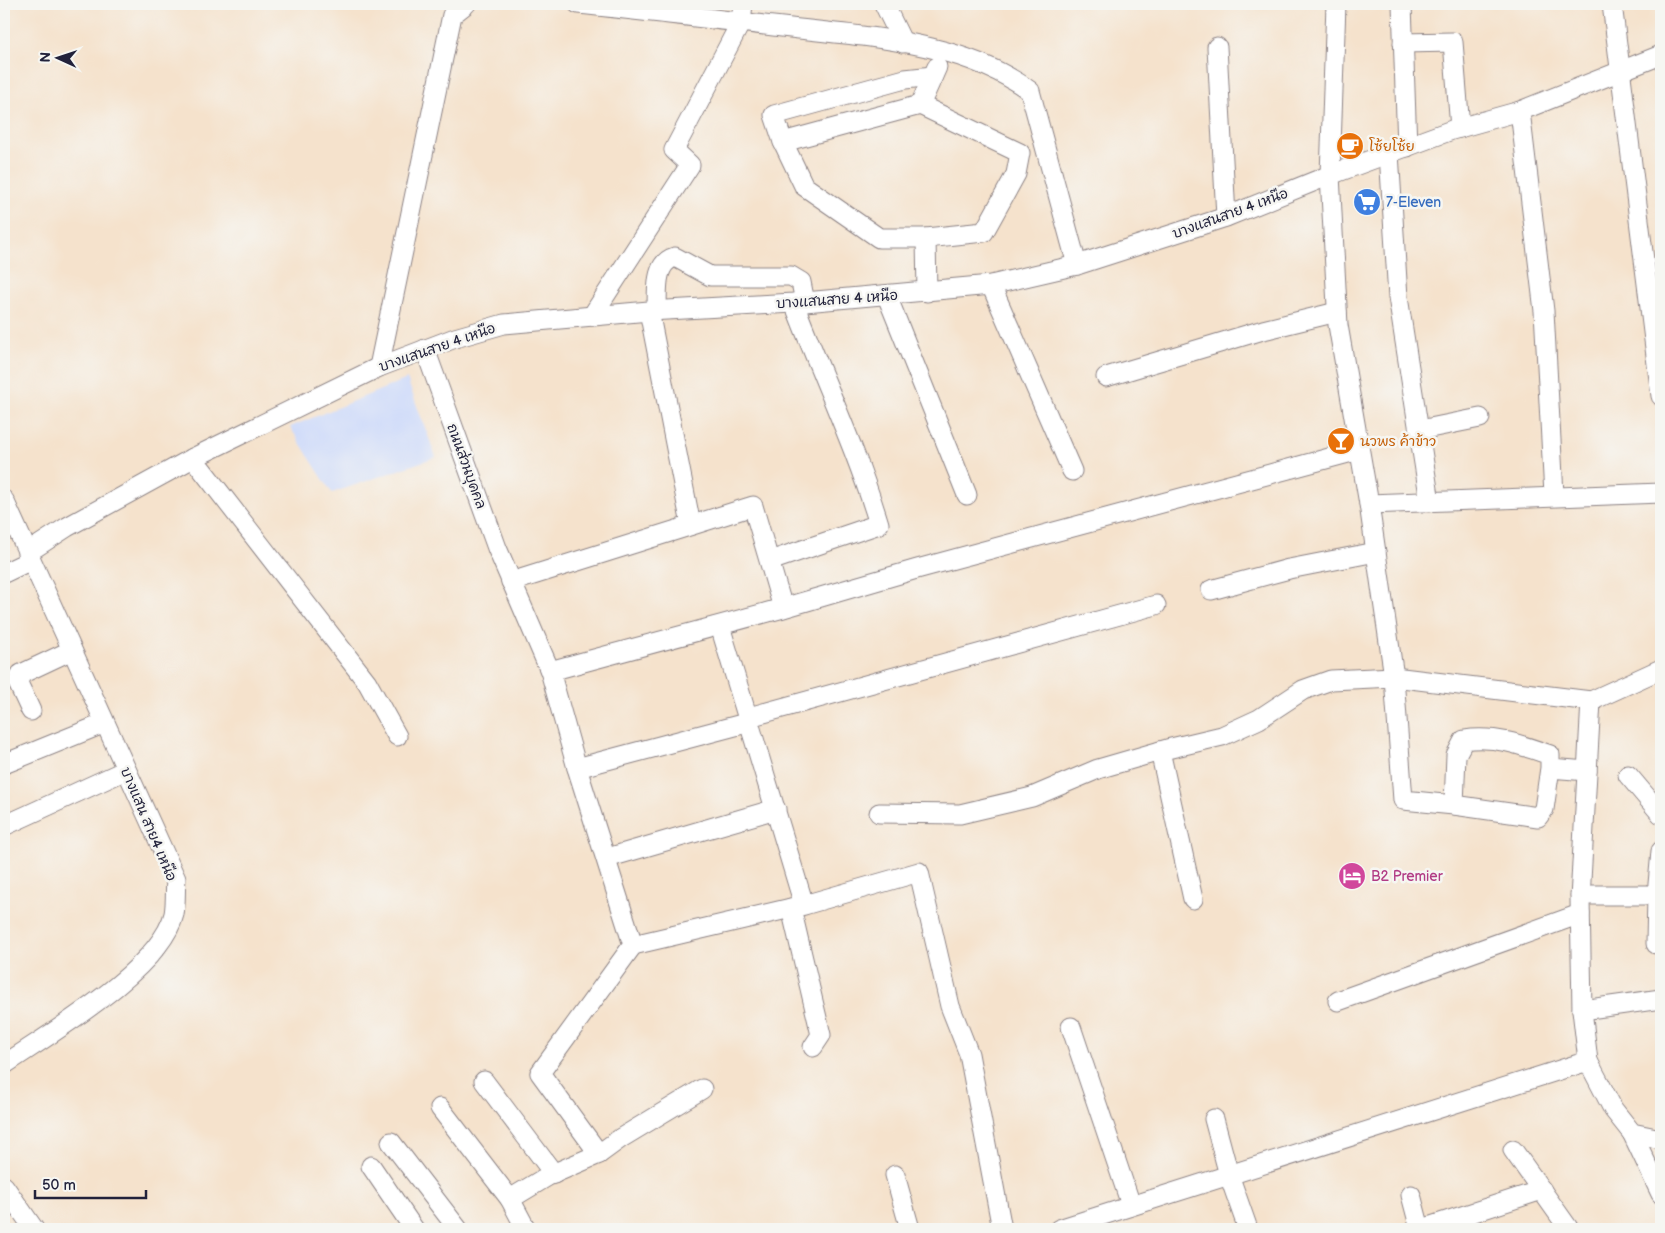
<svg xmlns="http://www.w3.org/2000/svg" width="1665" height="1233" font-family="'Balsamiq Sans','Playpen Sans Thai',sans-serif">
  <rect width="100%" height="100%" fill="#f6f6f2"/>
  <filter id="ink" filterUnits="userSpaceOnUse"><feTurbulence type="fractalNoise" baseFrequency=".02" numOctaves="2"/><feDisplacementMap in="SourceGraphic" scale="10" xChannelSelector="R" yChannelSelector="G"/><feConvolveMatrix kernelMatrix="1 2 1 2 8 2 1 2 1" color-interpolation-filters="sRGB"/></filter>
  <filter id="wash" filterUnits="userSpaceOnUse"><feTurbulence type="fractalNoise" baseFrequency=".0096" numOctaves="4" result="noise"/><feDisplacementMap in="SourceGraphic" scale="20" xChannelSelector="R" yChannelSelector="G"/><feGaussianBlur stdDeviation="1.12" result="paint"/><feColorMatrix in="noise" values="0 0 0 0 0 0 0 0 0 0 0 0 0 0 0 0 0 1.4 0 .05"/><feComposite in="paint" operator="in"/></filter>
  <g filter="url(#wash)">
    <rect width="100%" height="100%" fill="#f5e2cc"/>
    <polygon fill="#cedafa" points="407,379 436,457 332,493 290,427"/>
  </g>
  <g filter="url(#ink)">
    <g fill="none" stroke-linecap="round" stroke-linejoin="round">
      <g stroke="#8c8284" stroke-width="21">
        <g id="minor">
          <path d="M578,4C646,11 714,19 782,27C865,37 961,40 1030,91L1077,265"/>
          <polyline points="884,4 903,43"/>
          <polyline points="1336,4 1330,175 1338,325 1369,504 1394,677 1403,800 1454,805"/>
          <polyline points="1402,4 1407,147"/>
          <polyline points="1612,4 1661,396"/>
          <polyline points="1403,43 1453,42 1460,128"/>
          <polyline points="1217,47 1226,217"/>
          <polyline points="920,105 1020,153 1016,174 984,232 926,238 879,238 804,186 783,142 774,115 905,79 933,76"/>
          <polyline points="1520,111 1544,311 1554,495"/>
          <polyline points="783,142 920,105 937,67"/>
          <polyline points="1389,153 1398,297 1430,502"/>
          <polyline points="926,238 927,292"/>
          <polyline points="991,285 1072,471"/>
          <polyline points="887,296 967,495"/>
          <polyline points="649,311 691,525"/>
          <path d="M657,311C658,294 653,263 675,257L710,276H791L801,282L805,302"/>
          <polyline points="592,316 690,165 674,150 741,22 743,4"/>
          <polyline points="425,349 497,548 550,671 577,768 633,945 540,1073 599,1154"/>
          <polyline points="379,367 452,15 466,4"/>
          <polyline points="1106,377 1263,330 1337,312"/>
          <polyline points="1420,430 1480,418"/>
          <polyline points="193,458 367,682 397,736"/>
          <path d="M4,500L176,879C175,890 176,903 174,914C161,969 49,1034 4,1065"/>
          <polyline points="1369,504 1661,493"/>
          <polyline points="27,553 67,527 193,458 379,367 455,338 504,324 649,311 794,303 991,285 1077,265 1226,217 1330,175 1452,130 1520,111 1661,55"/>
          <path d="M770,561L879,524C856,448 822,377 794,303"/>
          <polyline points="4,573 31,560"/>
          <polyline points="511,582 753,506 783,608"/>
          <polyline points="1211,590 1289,569 1376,552"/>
          <polyline points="720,626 804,905"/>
          <polyline points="550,671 783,608 917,569 1359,450"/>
          <polyline points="1591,701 1580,899 1582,1010 1588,1061 1613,1109 1632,1133 1661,1139"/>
          <polyline points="31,711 18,683 21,674 72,650"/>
          <polyline points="749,717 1156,605"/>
          <polyline points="1160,751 1193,899"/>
          <polyline points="4,764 105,723"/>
          <polyline points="577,768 750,722"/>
          <path d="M1550,768L1544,809L1538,817L1454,805L1456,755L1464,740C1494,735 1522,745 1550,755V768L1587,771"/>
          <polyline points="1628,775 1661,814"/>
          <polyline points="879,813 960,814 1032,797 1098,769 1167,749 1222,736 1259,719 1303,690 1331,680 1394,677 1591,701 1661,669"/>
          <polyline points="4,819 6,825 126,770"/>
          <polyline points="607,858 776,809"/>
          <polyline points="1580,895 1657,895 1661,851"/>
          <polyline points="791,908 821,1035 813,1047"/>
          <polyline points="1656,944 1657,895"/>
          <polyline points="633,945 804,905 919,872 950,1006 969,1054 1002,1229"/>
          <polyline points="1338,1001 1580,914"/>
          <polyline points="1582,1010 1661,999"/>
          <polyline points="1071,1027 1131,1205"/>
          <polyline points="484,1081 554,1174"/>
          <polyline points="440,1108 510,1199 526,1229"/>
          <polyline points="1214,1119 1229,1175 1248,1229"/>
          <polyline points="1632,1133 1661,1194"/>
          <polyline points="391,1142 458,1229"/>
          <polyline points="1513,1150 1569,1229"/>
          <polyline points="371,1166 414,1229"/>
          <polyline points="895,1175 910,1229"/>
          <polyline points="4,1186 34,1229"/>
          <polyline points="1411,1195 1420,1229"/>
          <polyline points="510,1199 548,1176 599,1154 621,1138 702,1089"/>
          <polyline points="1059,1229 1588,1061"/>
          <polyline points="1422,1229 1542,1190"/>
        </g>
      </g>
      <polyline stroke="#8c8284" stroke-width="2.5" stroke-dasharray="4 4" stroke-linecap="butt" points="431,4 437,7"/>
      <use href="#minor" stroke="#fff" stroke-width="19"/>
    </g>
  </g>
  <defs>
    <g id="cafe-disc" transform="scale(1.4375)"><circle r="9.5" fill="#e8710a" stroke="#f6f6f2"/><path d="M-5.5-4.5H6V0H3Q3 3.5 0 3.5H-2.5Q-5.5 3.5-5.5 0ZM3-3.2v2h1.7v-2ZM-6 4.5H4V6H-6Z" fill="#fff"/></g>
    <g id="supermarket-disc" transform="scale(1.4375)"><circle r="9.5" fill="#3f7fe0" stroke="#f6f6f2"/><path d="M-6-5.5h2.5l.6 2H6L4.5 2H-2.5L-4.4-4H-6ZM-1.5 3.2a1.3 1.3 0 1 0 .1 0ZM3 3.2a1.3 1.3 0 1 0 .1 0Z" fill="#fff"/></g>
    <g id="bar-disc" transform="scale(1.4375)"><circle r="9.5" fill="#e8710a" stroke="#f6f6f2"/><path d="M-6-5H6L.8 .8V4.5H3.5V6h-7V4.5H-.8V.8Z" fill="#fff"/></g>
    <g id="hotel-disc" transform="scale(1.4375)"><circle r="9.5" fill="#d1479c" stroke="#f6f6f2"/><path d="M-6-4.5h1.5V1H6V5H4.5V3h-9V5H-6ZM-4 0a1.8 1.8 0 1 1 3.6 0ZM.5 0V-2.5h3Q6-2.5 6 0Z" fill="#fff"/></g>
  </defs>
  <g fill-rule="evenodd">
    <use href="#cafe-disc" x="1350" y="146"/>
    <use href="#supermarket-disc" x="1367" y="202"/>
    <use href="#bar-disc" x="1341" y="441"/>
    <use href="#hotel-disc" x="1352" y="876"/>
  </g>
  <g text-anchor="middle" stroke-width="5" stroke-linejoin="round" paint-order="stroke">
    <g font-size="14" fill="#c56008" stroke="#f6f6f2" text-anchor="start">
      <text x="1369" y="151">โซ้ยโซ้ย</text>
      <text x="1360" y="446">นวพร ค้าข้าว</text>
    </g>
    <g font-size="14" fill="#366cbe" stroke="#f6f6f2" text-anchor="start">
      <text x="1386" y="207">7-Eleven</text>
    </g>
    <g font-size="14" fill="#22223b" stroke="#f6f6f2">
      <text transform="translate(1230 213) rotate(-20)" y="5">บางแสนสาย 4 เหนือ</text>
      <text transform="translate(837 299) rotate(-4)" y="5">บางแสนสาย 4 เหนือ</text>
      <text transform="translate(437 347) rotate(-19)" y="5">บางแสนสาย 4 เหนือ</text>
      <text transform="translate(467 466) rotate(70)" y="5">ถนนส่วนบุคคล</text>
      <text transform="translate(149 824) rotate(67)" y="5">บางแสน สาย4 เหนือ</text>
    </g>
    <g font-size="14" fill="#b23c85" stroke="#f6f6f2" text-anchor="start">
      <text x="1371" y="881">B2 Premier</text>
    </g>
  </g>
  <rect width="1665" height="1233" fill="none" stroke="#f6f6f2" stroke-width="20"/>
  <g transform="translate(58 58) rotate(273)" stroke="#f6f6f2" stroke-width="4" paint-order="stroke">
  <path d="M0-4L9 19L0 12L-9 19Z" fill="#22223b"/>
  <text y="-8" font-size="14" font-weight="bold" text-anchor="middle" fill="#22223b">N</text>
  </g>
  <path d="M35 1190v8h111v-8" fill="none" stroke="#22223b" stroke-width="2.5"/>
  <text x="42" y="1190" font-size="15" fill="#22223b" stroke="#f6f6f2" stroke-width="4" paint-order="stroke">50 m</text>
</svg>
